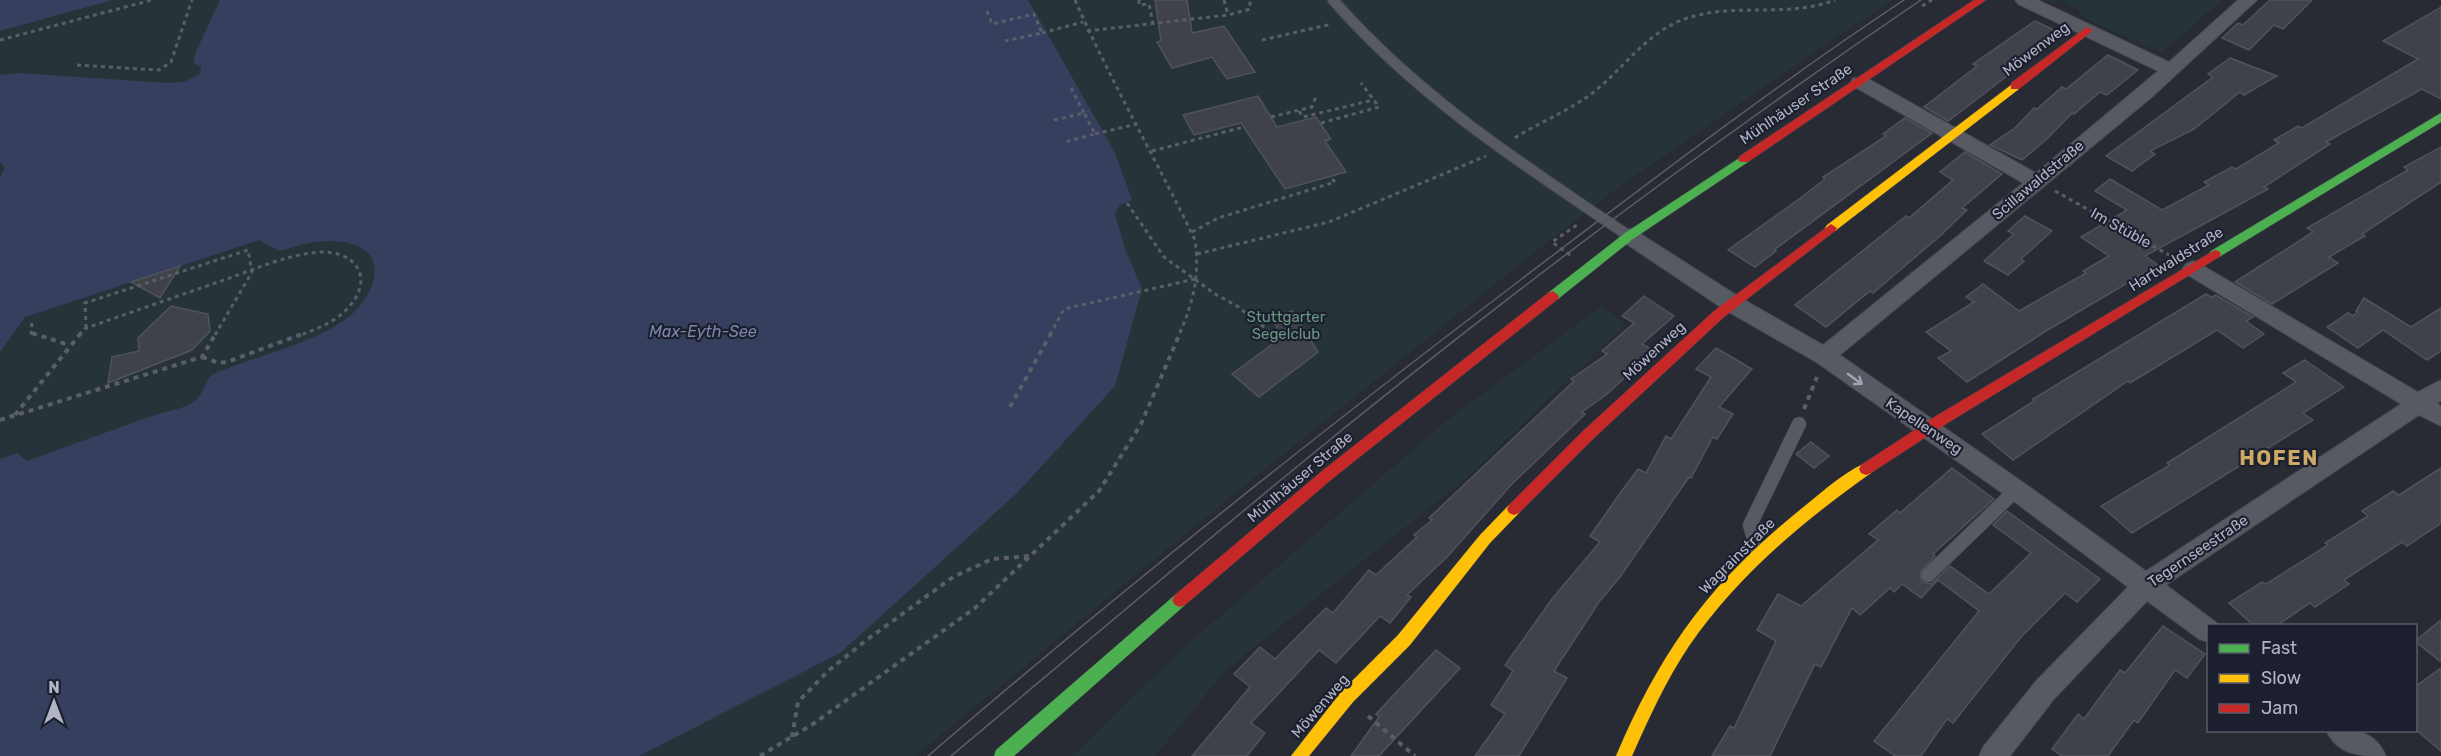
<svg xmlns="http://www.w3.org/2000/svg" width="2441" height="756" font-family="Rubik,sans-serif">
  <rect width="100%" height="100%" fill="#282b34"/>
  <g fill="#26343a">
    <polygon points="113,0 1893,0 1830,41 1612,192 1550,240 1239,490 915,756 0,756 0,31"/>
    <polygon points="2046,0 2219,0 2221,1 2161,53 2079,15 2082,11 2059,0 2054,4"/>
    <polygon points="1602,306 1626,325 1463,481 1227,669 1155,756 1072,756 1187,645 1451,417"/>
  </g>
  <g fill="#373f5e">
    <polygon points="0,0 113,0 0,31"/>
    <path d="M220,0H1028L1115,153L1132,200L1120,205L1115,214L1125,249L1142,289L1115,386L1017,493L840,653L639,756H0V459L17,453L27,461C68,446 110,431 152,416C164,412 184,409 195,401C204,394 205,377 216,373C258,355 304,347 343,321C369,305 395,257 352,244C327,237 303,244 280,251L259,240L25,317L0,352V177L5,167L0,162V75L18,73L167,83L184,82L200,74L201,67L194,63L195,54Z"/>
  </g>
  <g fill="#40424a" stroke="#50525c" stroke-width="1.5">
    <polygon points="1155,0 1187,0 1192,33 1224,26 1255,72 1227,79 1212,57 1172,68 1157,42 1161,41"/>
    <polygon points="2270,0 2312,0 2283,29 2274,25 2249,50 2222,38 2238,23 2243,25"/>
    <polygon points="2441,7 2441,99 2422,89 2326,142 2330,144 2264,187 2268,189 2145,256 2158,265 2046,331 1967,382 1938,358 1951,351 1926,332 1974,302 1966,297 1983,284 2019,311 2086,273 2083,271 2109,256 2081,237 2127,210 2095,191 2110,179 2162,210 2209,185 2204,182 2232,167 2236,169 2279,143 2274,140 2298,126 2302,128 2418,59 2383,41"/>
    <polygon points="2035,21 2062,34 1948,121 1924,107 1977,66 1973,64"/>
    <polygon points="2108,55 2138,70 2107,95 2100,92 2074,114 2072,113 2048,138 2022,160 1990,145 2015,128 2034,108 2037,109 2062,87 2066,89"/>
    <polygon points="2230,58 2277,76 2244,95 2240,92 2194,129 2150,151 2155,154 2132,171 2106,156 2213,77 2208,74"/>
    <polygon points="1258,96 1277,127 1316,117 1331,139 1325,141 1346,172 1285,189 1241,123 1194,135 1183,115"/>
    <polygon points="1905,118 1932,133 1774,250 1776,251 1755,267 1728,250 1799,199 1825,179 1823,177 1886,136 1883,134"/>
    <polygon points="2441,147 2441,182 2362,234 2365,236 2329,257 2338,263 2272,304 2235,282 2313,232 2307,228 2408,170 2404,167"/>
    <polygon points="1965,152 2002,174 1962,208 1967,210 1940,236 1873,293 1870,291 1826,327 1795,305 1906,216 1909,218 1953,180 1940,172"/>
    <polygon points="2025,216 2052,231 2021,259 2024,261 2008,275 1984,261 2014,234 2008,231"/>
    <polygon points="180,266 160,298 131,282"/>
    <polygon points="2206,294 2211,297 2216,295 2253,317 2246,321 2264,334 2243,348 2217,330 2130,383 2128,381 2013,460 1982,434 2034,401 2033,399"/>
    <polygon points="1644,296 1674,316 1642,344 1654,351 1606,395 1582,412 1585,414 1512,484 1447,557 1407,595 1411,597 1390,623 1380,616 1336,663 1319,650 1251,723 1265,733 1247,756 1192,756 1250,687 1234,674 1260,647 1275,659 1326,608 1333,613 1369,570 1376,575 1417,537 1414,535 1432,520 1429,518 1574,381 1571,379 1607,354 1602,351 1634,323 1622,316"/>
    <polygon points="2364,298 2411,327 2441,308 2441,351 2427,360 2383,330 2358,348 2327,327 2348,313 2353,316 2358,312 2356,311"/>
    <polygon points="171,306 208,314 210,331 192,350 108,383 112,357 139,351 138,338"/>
    <polygon points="1292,311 1318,352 1259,397 1232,374 1282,337 1272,318"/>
    <polygon points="1716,348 1752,369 1719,407 1733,414 1717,439 1713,437 1691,478 1689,477 1620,577 1599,602 1554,671 1567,678 1519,756 1475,756 1505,714 1491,705 1513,671 1505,665 1552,599 1600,542 1590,536 1621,492 1638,469 1646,473 1666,436 1671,439 1711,377 1696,369"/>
    <polygon points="2305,360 2344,387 2303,413 2313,420 2132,533 2101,506 2170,465 2167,463 2296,382 2283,373"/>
    <polygon points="1811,442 1829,456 1814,468 1796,454"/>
    <polygon points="1952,468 1994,499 1933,554 1935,556 1920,572 1922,582 1931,584 1950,566 1989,594 2031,553 1993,525 2007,511 2100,579 2077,602 2065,593 2021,637 1953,723 1947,719 1921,756 1895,756 1874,741 1979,611 1938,580 1921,598 1902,584 1894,592 1890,588 1860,615 1852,608 1821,667 1815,664 1770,756 1712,756 1730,726 1734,728 1776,641 1757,630 1778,594 1801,606 1878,540 1869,534 1897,510 1900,513"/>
    <polygon points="2441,468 2441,523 2407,546 2402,542 2344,580 2349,584 2315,607 2310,603 2276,626 2254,626 2229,603 2262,582 2266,584 2328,545 2325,543 2368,516 2362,511 2393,491 2399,495"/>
    <polygon points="2441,620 2441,662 2415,641"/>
    <polygon points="2163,626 2205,654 2187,678 2175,670 2138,723 2134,720 2108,756 2062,756 2052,749 2078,714 2084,719 2120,670 2125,673"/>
    <polygon points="1436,650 1460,668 1379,756 1351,756 1379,717 1376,714"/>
    <polygon points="2441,668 2441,751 2415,729 2415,687"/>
  </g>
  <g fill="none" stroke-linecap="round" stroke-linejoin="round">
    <g stroke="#44464d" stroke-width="12">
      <path id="lane-far1" d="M1333,0C1419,98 1522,164 1629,236"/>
    </g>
    <g stroke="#44464d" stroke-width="15">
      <g id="lane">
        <polyline points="1758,552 1750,525 1799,424"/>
        <polyline points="1928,575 2016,490"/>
      </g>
    </g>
    <g stroke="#44464d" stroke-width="2">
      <g id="street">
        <polygon points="2015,0 2038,0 2169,62 2238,0 2257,0 2152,97 1840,355 2024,483 2146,571 2401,404 2186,274 2182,269 2186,264 2193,261 2200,264 2418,392 2441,380 2441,401 2437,403 2441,406 2441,426 2419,415 2166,585 2217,623 2218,626 2208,626 2208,642 2199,639 2147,601 2054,699 2010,756 1979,756 1983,747 2036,681 2128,587 2008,497 1816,362 1725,310 1622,241 1619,236 1622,231 1629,229 1636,231 1741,298 1823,345 2023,183 1853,86 1851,82 1853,78 1867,78 2036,173 2158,71 2018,4"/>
        <path d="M2326,730C2352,730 2374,728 2386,756C2360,756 2338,756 2326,730Z"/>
      </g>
    </g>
    <g stroke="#44464d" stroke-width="1">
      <g id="fast">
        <polygon points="2441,113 2441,122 2219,257 2211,257 2209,254 2211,251"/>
        <polygon points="1744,155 1750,159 1748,162 1633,239 1558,299 1548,299 1547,296 1548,293 1625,233"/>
        <polygon points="1180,593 1185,595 1188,600 1185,605 1014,756 994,756 996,750 1175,595"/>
      </g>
    </g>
    <g stroke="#44464d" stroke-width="1">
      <g id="slow">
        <polygon points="2015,82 2019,83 2019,89 1835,231 1827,231 1825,228 1827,225"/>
        <path d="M1866,463L1871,465L1873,469L1871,473C1802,522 1737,576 1689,646C1666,680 1649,718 1632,756H1616C1663,646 1712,580 1806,505C1822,492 1847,470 1866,463Z"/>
        <polygon points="1514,503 1519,505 1521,509 1519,513 1490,543 1410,645 1353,702 1309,756 1291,756 1341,692 1398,635 1480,535 1509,505"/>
      </g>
    </g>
    <g stroke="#44464d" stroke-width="1">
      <g id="jam">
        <polygon points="1974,0 1986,0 1748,162 1740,162 1738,159 1740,156"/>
        <polygon points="2087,27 2092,30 2091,32 2019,89 2011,89 2011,83"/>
        <polygon points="1831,224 1837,228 1835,231 1724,317 1593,439 1519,513 1514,515 1509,513 1507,509 1509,505 1583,431 1714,311"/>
        <polygon points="2215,250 2219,251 2221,254 2219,257 1946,424 1871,473 1866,475 1861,473 1859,469 1861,465 1936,416"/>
        <polygon points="1553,291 1559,296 1558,299 1332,479 1185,605 1180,607 1175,605 1172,600 1175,595 1322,471 1548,293"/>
      </g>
    </g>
    <g stroke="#5b5e67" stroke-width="3" stroke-dasharray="4 4" stroke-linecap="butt">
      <path d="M1075,0C1111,82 1156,159 1195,240C1200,276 1193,303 1179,335"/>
      <polyline points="1139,0 1139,5 1149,4 1153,25"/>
      <polyline points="1224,0 1228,15"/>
      <polyline points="1922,6 1932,0"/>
      <polyline points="987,11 992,24 1034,14 1042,33 1005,41"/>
      <polyline points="1087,31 1228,15 1250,9 1250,0"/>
      <polyline points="1042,33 1083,22"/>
      <polyline points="0,40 152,0"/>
      <polyline points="1262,40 1332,24"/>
      <polyline points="77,65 159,70 171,62 192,0"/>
      <polyline points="1071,88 1084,113"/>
      <polyline points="1299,111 1303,117 1373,100"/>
      <polyline points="1271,117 1312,107 1317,94"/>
      <polyline points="1054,120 1084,113 1095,134 1065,142"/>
      <polyline points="1321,123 1379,107 1361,83"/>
      <polyline points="1095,134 1137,124"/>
      <path d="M1515,138C1538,123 1564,113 1587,97C1620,74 1643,35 1682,20C1731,1 1785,19 1835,0"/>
      <polyline points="1152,151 1244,127"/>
      <polyline points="2055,191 2169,255"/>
      <polyline points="1127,203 1164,257 1215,294 1237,306 1274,335"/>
      <polyline points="1192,232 1218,218 1335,182 1330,176"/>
      <polyline points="1197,254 1329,222 1486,156"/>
      <polyline points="1570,255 1552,242 1580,223"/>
      <polyline points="32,323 31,333 37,335"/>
      <polyline points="86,328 85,303 248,250 252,272 215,335"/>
      <path d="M79,335L86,328C132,312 178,296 224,280C253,270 281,257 311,253C354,246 379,278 345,311C333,323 316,329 301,335"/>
      <polyline points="1050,335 1064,309 1195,279"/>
    </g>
    <g stroke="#5b5e67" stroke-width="4" stroke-dasharray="5 5" stroke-linecap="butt">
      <polyline points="32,333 69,345"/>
      <polyline points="1272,333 1274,335"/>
      <polyline points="202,357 219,363 227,362 305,333"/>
      <polyline points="1010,407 1051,333"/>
      <polyline points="1804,409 1817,377"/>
      <polyline points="15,415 81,333"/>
      <polyline points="0,420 202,357 216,333"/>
      <polyline points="1368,716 1415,756"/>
      <polyline points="792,737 798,702 828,671 868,639 953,577 992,559 1030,556"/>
      <polyline points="760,756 813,724 975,608 1099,491 1141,424 1180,333"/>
    </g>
    <use href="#lane-far1" stroke="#585a63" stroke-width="10"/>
    <use href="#lane" stroke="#585a63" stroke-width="14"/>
    <use href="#street" fill="#585a63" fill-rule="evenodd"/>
    <use href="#fast" fill="#4caf50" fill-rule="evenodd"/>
    <use href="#slow" fill="#ffc107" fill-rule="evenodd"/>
    <use href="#jam" fill="#c62828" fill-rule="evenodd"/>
    <g stroke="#5c5e66" stroke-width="1.5">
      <path d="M928,756C1121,590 1320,432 1523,278C1648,183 1773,87 1904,0"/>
      <path d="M951,756C1063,662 1175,567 1288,474C1491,307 1703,148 1921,0"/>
    </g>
  </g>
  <defs><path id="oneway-shaft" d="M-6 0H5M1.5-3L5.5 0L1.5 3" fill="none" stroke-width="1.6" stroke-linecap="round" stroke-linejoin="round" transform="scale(1.5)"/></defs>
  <use stroke="#a0a3b2" href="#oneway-shaft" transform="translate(1855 379) rotate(36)"/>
  <g text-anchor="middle" stroke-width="4.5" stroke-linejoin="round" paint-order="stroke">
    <g font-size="15" fill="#b2b5c6" stroke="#1c202e">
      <text transform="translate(2036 49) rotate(-37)" y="5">Möwenweg</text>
      <text transform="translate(1796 104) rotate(-34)" y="5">Mühlhäuser Straße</text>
      <text transform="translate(2038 180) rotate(-40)" y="5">Scillawaldstraße</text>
      <text transform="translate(2121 228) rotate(29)" y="5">Im Stüble</text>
      <text transform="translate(2176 259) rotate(-32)" y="5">Hartwaldstraße</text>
      <text transform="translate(1654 351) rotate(-43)" y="5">Möwenweg</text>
      <text transform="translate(1924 426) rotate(34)" y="5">Kapellenweg</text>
      <text transform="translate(1300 477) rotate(-40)" y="5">Mühlhäuser Straße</text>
      <text transform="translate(2198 551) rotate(-34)" y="5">Tegernseestraße</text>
      <text transform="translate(1737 556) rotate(-45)" y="5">Wagrainstraße</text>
      <text transform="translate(1320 706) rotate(-49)" y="5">Möwenweg</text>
    </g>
    <g font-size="15" fill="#6a957e" stroke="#1c202e">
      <text x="1286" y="322">Stuttgarter<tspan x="1286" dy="17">Segelclub</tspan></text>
    </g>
    <g font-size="16" font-style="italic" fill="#7c86ac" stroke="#1c202e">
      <text x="703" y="337">Max-Eyth-See</text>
    </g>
    <g font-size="21" font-weight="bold" letter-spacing="1.5" fill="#cda965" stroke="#1c202e">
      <text x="2279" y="465">HOFEN</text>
    </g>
  </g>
  <rect x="2207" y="624" width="210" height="108" fill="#1c202e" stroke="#585c6b" stroke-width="1.5"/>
  <rect x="2219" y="644" width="30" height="9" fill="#4caf50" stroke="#585c6b" stroke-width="1.5"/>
  <text x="2261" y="654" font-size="18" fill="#b2b5c6">Fast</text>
  <rect x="2219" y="674" width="30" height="9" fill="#ffc107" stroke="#585c6b" stroke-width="1.5"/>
  <text x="2261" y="684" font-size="18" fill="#b2b5c6">Slow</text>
  <rect x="2219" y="704" width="30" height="9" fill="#c62828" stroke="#585c6b" stroke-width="1.5"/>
  <text x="2261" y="714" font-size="18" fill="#b2b5c6">Jam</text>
  <g transform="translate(54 702)" stroke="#1c202e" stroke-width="4.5" paint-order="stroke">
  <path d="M0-4.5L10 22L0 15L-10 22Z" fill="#b2b5c6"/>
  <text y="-9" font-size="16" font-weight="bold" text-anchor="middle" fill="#b2b5c6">N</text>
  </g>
</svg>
